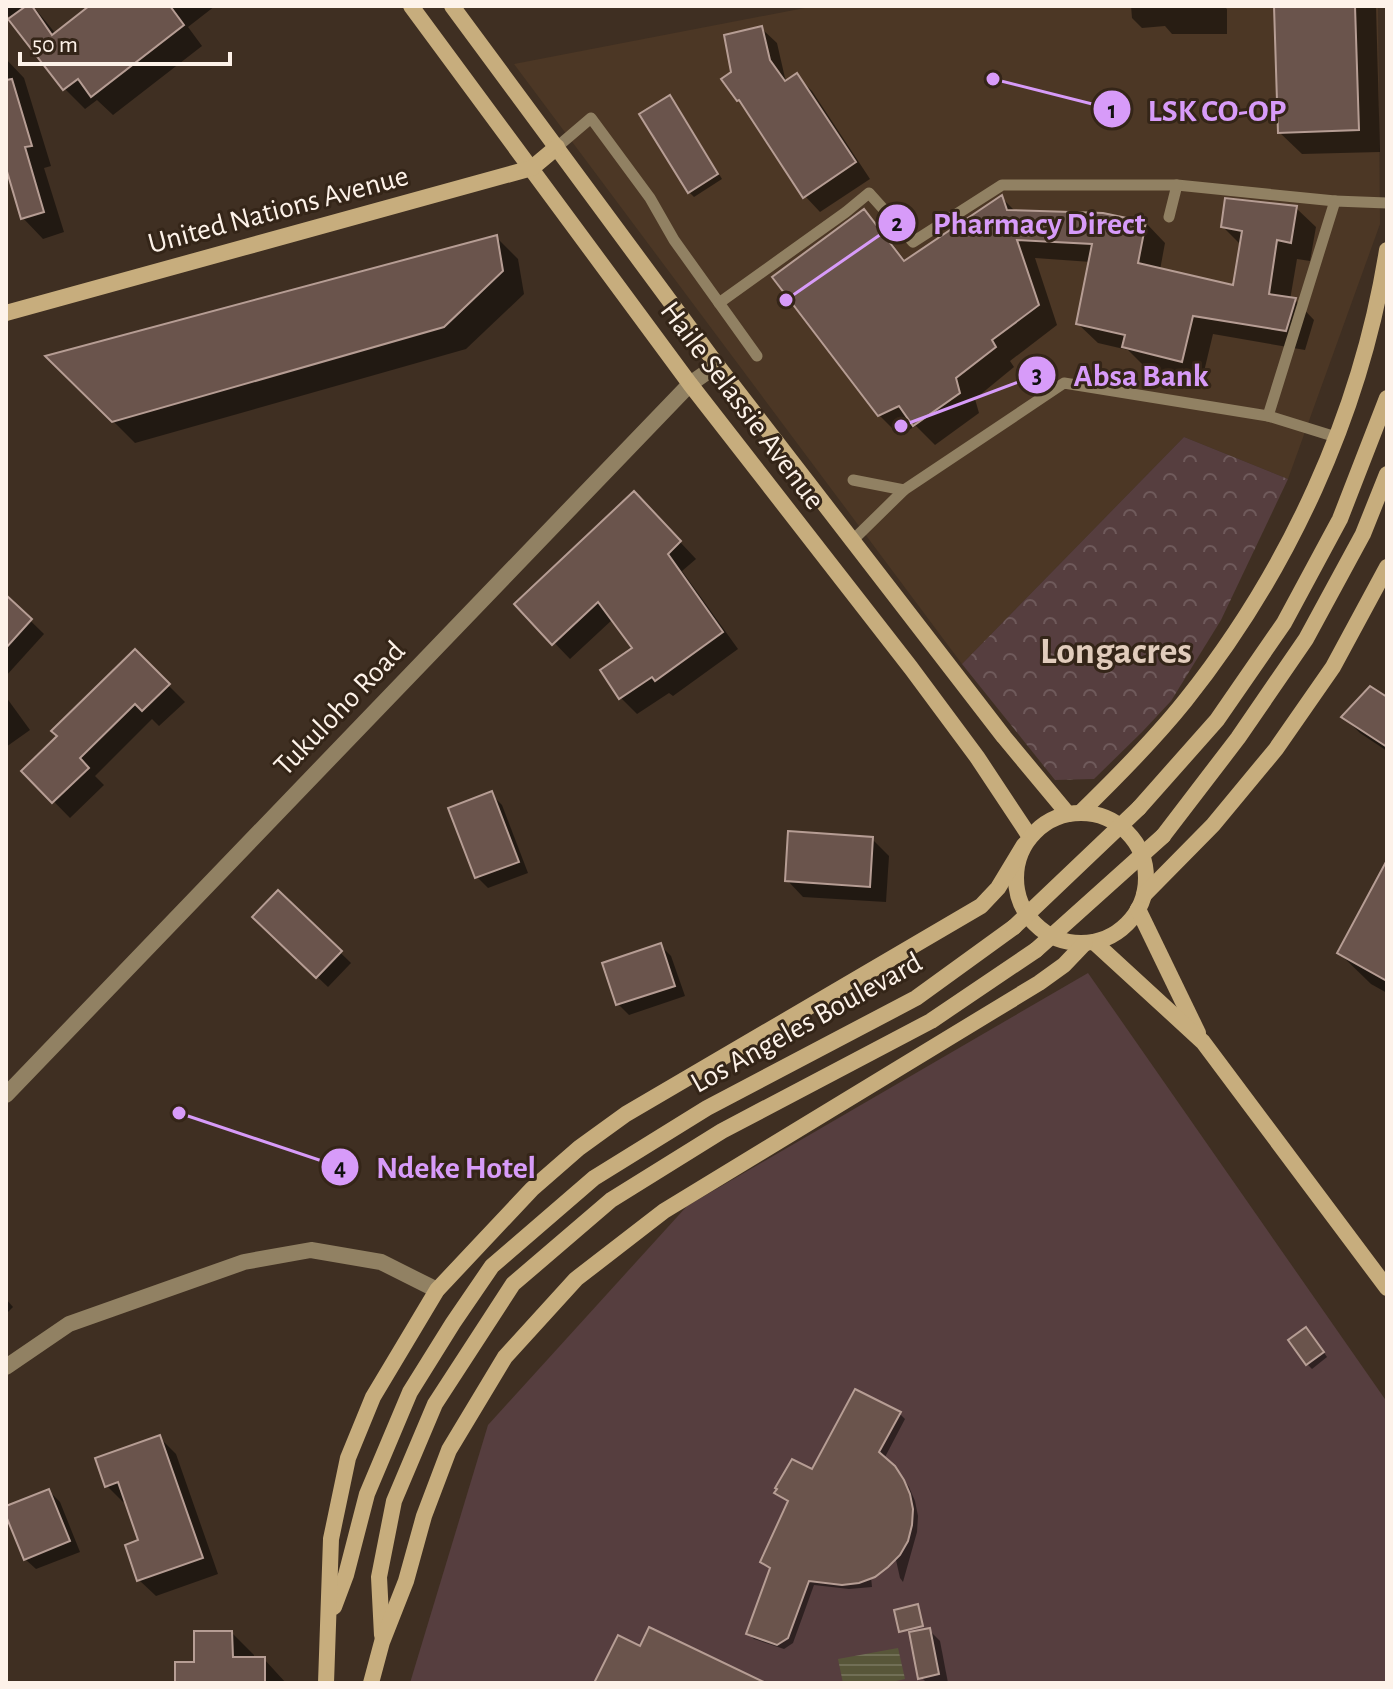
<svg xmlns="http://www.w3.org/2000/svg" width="1393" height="1689" font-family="'Alegreya Sans',sans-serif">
  <defs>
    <pattern id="park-crowns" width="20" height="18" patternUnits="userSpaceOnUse" patternTransform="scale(2)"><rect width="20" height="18" fill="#563e3f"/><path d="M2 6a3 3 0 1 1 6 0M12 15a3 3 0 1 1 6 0" fill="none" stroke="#6f5a5b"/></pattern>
    <pattern id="water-rules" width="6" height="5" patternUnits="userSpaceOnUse" patternTransform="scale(2)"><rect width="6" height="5" fill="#585639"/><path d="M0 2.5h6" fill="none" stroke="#716f56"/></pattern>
  </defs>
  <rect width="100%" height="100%" fill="#3f2f22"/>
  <polygon fill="#4c3725" points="815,6 1378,6 1380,224 1288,479 1184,437 962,664 514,64"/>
  <polygon fill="url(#park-crowns)" points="1184,437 1288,479 1221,620 1171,701 1142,732 1094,779 1055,780 962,664"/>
  <polygon fill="#563e3f" points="1088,973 1387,1402 1387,1683 410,1683 488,1425 687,1206"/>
  <polygon fill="url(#water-rules)" points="898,1648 905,1679 887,1683 843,1683 838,1659"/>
  <g fill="#0007">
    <polygon points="6,6 33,6 56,34 92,6 215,6 188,27 202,46 113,115 97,100 85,109 65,89 6,13"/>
    <polygon points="1131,6 1224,6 1227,9 1227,34 1172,34 1165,26 1142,28 1132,18"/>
    <polygon points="1276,6 1376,6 1380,152 1302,154 1279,132"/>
    <polygon points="761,28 777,43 785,78 788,82 797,76 812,91 870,179 820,212 805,196 747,108 739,100 734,73"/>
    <polygon points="6,59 24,78 51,166 44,168 64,232 43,239 23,218 6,161"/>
    <polygon points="670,97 675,102 722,179 694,197 689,192"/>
    <polygon points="1002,198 1016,212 1146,223 1165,243 1160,270 1234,287 1241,245 1223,227 1296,208 1316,227 1310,261 1297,259 1290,300 1295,300 1314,320 1305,350 1213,334 1202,380 1144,366 1128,350 1098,343 1078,324 1091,262 1035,258 1057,325 1010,361 1014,367 975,399 979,413 935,445 916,426 899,435 879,415 863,211 883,231 906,262"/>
    <polygon points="496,237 518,259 524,294 466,349 135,443 49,357"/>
    <polygon points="650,510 696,559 682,571 738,649 673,696 669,693 637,714 621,698 603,670 635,649 613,619 570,659 517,604"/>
    <polygon points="6,597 44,634 6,676"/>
    <polygon points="135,652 185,702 159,726 152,719 95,776 104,785 70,818 24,771 60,736"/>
    <polygon points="6,697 30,730 6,747"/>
    <polygon points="1387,699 1387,751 1360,733 1344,717"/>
    <polygon points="491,794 502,805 528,873 488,888 477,877"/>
    <polygon points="872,839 889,856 886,902 803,897 787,880"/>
    <polygon points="1387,864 1387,993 1371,984 1339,953"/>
    <polygon points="278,892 351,963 328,987 254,917"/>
    <polygon points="661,946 671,956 685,996 629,1015 618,1004 605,964"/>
    <polygon points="6,1299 13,1307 6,1314"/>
    <polygon points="1311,1334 1327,1357 1312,1369 1307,1364"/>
    <polygon points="856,1391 900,1414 905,1419 884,1459 900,1474 909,1487 915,1501 918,1516 917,1532 903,1582 900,1578 892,1542 868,1546 872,1587 849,1589 814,1585 793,1643 784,1649 754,1639 748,1633 771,1569 763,1562 789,1502 777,1493 813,1472"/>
    <polygon points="159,1437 176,1454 218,1574 156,1596 139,1580 141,1542 127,1501 123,1502 107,1486"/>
    <polygon points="49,1491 60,1502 80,1552 36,1569 25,1559 6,1508"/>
    <polygon points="929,1630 940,1641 948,1683 927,1683 920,1676"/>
    <polygon points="232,1633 254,1655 254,1659 264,1659 286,1683 177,1683 196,1664"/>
  </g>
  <g fill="#6a544c" stroke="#b69d94" stroke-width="2">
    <polygon points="26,6 32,6 52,35 89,6 170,6 184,25 91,97 78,79 63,90 8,19"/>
    <polygon points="1274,6 1355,6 1359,130 1278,133"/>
    <polygon points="762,26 770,60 785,81 797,73 856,162 803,198 739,100 737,101 721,79 731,72 724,35"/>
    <polygon points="12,79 32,146 25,147 44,212 21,219 6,168 6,80"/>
    <polygon points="670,95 718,174 688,193 639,114"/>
    <polygon points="1002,195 1007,210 1103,213 1146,222 1138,263 1233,285 1242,231 1221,227 1225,198 1297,206 1291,243 1277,240 1269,294 1296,298 1286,331 1193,316 1182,362 1122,347 1125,335 1076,324 1092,244 1017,240 1039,305 992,340 996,347 956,378 960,393 913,426 899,406 878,416 772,277 864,209 904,261"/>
    <polygon points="497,235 503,271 444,327 112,422 45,356"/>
    <polygon points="634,491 681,541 668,554 723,632 655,681 652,677 619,699 600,670 632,648 598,602 552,645 514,604"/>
    <polygon points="6,595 32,619 6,648"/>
    <polygon points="135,649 170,684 142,711 135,704 80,758 89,768 52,803 21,771 57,736 51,731"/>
    <polygon points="1370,686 1387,697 1387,747 1341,717"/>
    <polygon points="492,791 519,862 475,878 448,808"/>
    <polygon points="788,831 873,837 870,887 785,881"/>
    <polygon points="1387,860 1387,981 1337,953"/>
    <polygon points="278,890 342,951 316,978 252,917"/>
    <polygon points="661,943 675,986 616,1005 602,963"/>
    <polygon points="1306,1327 1324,1352 1306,1365 1288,1340"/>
    <polygon points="855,1389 901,1412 879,1452 895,1466 904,1480 910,1494 913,1509 912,1525 908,1541 900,1555 888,1567 875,1577 859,1583 842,1585 809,1581 788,1638 777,1645 746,1634 770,1568 760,1562 788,1501 774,1493 777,1489 775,1488 792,1459 812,1469"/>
    <polygon points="160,1435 203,1558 137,1581 125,1545 138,1540 118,1482 105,1487 95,1458"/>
    <polygon points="49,1489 70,1541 24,1560 6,1516 6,1506"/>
    <polygon points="918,1604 923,1626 899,1632 894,1610"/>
    <polygon points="649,1627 766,1683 594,1683 618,1635 640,1646"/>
    <polygon points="930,1628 939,1674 918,1679 909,1632"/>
    <polygon points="194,1631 232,1631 233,1657 265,1657 265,1683 175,1683 175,1662 194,1662"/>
  </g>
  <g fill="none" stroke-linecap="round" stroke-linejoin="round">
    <g stroke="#918163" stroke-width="11">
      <polyline points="557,147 591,118 650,198 674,240 757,356"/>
      <polyline points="1169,217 1177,185 1335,201"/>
      <polyline points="719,303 846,212 869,193 913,242 1002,185 1177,185"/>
      <polyline points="1268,416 1335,201 1387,203"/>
      <polyline points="853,480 904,490"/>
      <polyline points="853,540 904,490 1064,383 1268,416 1336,437"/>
    </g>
    <g stroke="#918163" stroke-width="16">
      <polyline points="6,1095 690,384 717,365"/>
      <polyline points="6,1367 69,1324 244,1262 311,1250 381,1262 437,1290"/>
    </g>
    <g stroke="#c7ad7d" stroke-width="16">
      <polyline points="411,6 690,384 911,668 977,757 1030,837"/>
      <polyline points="452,6 717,365 1004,737 1068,814"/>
      <polyline points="6,313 532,168 557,147"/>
      <polyline points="1139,808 1217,720 1284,623 1340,519 1387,398"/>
      <path d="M1080,813C1117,777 1153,741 1185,701C1288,572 1361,414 1387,250"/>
      <circle cx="1081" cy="878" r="65"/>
      <polyline points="1163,836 1238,738 1306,639 1363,534 1387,474"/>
      <polyline points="1144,895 1213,825 1276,749 1333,667 1387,567"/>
      <polyline points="1138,909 1198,1033"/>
      <polyline points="1094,942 1203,1042 1387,1288"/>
      <polyline points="334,1607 346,1575 367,1494 410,1392 453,1323 492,1266 594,1178 707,1108 916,998 1014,927"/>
      <polyline points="382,1635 379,1577 394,1501 435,1404 513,1284 611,1200 722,1131 931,1021 1036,950"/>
      <polyline points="326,1683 331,1539 348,1458 373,1397 437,1290 532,1189 579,1148 626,1114 981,906 998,888 1024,845"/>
      <polyline points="371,1683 382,1642 406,1581 424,1516 449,1450 505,1357 576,1279 664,1211 1039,983 1064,965 1085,943"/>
    </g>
    <g stroke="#c7ad7d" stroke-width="16">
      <polyline points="1014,927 1139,808"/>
      <polyline points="1036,950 1163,836"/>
    </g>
  </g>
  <g text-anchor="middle" stroke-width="6" stroke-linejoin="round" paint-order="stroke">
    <g font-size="30" fill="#fdf2e9" stroke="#342518">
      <text transform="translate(278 209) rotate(-15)" y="10">United Nations Avenue</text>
      <text transform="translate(743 405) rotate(53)" y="10">Haile Selassie Avenue</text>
      <text transform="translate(339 708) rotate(-46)" y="10">Tukuloho Road</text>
      <text transform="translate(806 1022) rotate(-29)" y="10">Los Angeles Boulevard</text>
    </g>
    <g font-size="38" font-weight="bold" fill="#e1ccbc" stroke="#342518">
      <text x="1116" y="663">Longacres</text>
    </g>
  </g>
  <path fill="none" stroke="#d79bf9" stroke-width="3" d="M993 79L1112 109M786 300L897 223M901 426L1037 375M179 1113L340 1167"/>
  <g fill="#d79bf9" stroke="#342518" stroke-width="3">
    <circle cx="993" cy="79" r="8"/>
    <circle cx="786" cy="300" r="8"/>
    <circle cx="901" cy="426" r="8"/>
    <circle cx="179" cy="1113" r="8"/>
    <circle cx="1112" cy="109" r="20"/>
    <circle cx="897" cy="223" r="20"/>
    <circle cx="1037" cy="375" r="20"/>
    <circle cx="340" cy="1167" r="20"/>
  </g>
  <g font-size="24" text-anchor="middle" font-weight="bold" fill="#111">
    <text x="1112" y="118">1</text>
    <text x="897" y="231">2</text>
    <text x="1037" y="383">3</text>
    <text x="340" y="1175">4</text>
  </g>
  <g font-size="32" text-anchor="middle" font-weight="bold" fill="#d79bf9" stroke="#342518" stroke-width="6" stroke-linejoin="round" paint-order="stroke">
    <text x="1217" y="121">LSK CO-OP</text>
    <text x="1039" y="234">Pharmacy Direct</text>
    <text x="1141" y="386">Absa Bank</text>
    <text x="456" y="1178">Ndeke Hotel</text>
  </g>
  <rect width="1393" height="1689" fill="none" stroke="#fdf2e9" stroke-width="16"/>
  <path d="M20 52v12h210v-12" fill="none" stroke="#fdf2e9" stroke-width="4"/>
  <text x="32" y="52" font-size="24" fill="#fdf2e9" stroke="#342518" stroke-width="6" paint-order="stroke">50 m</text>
</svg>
